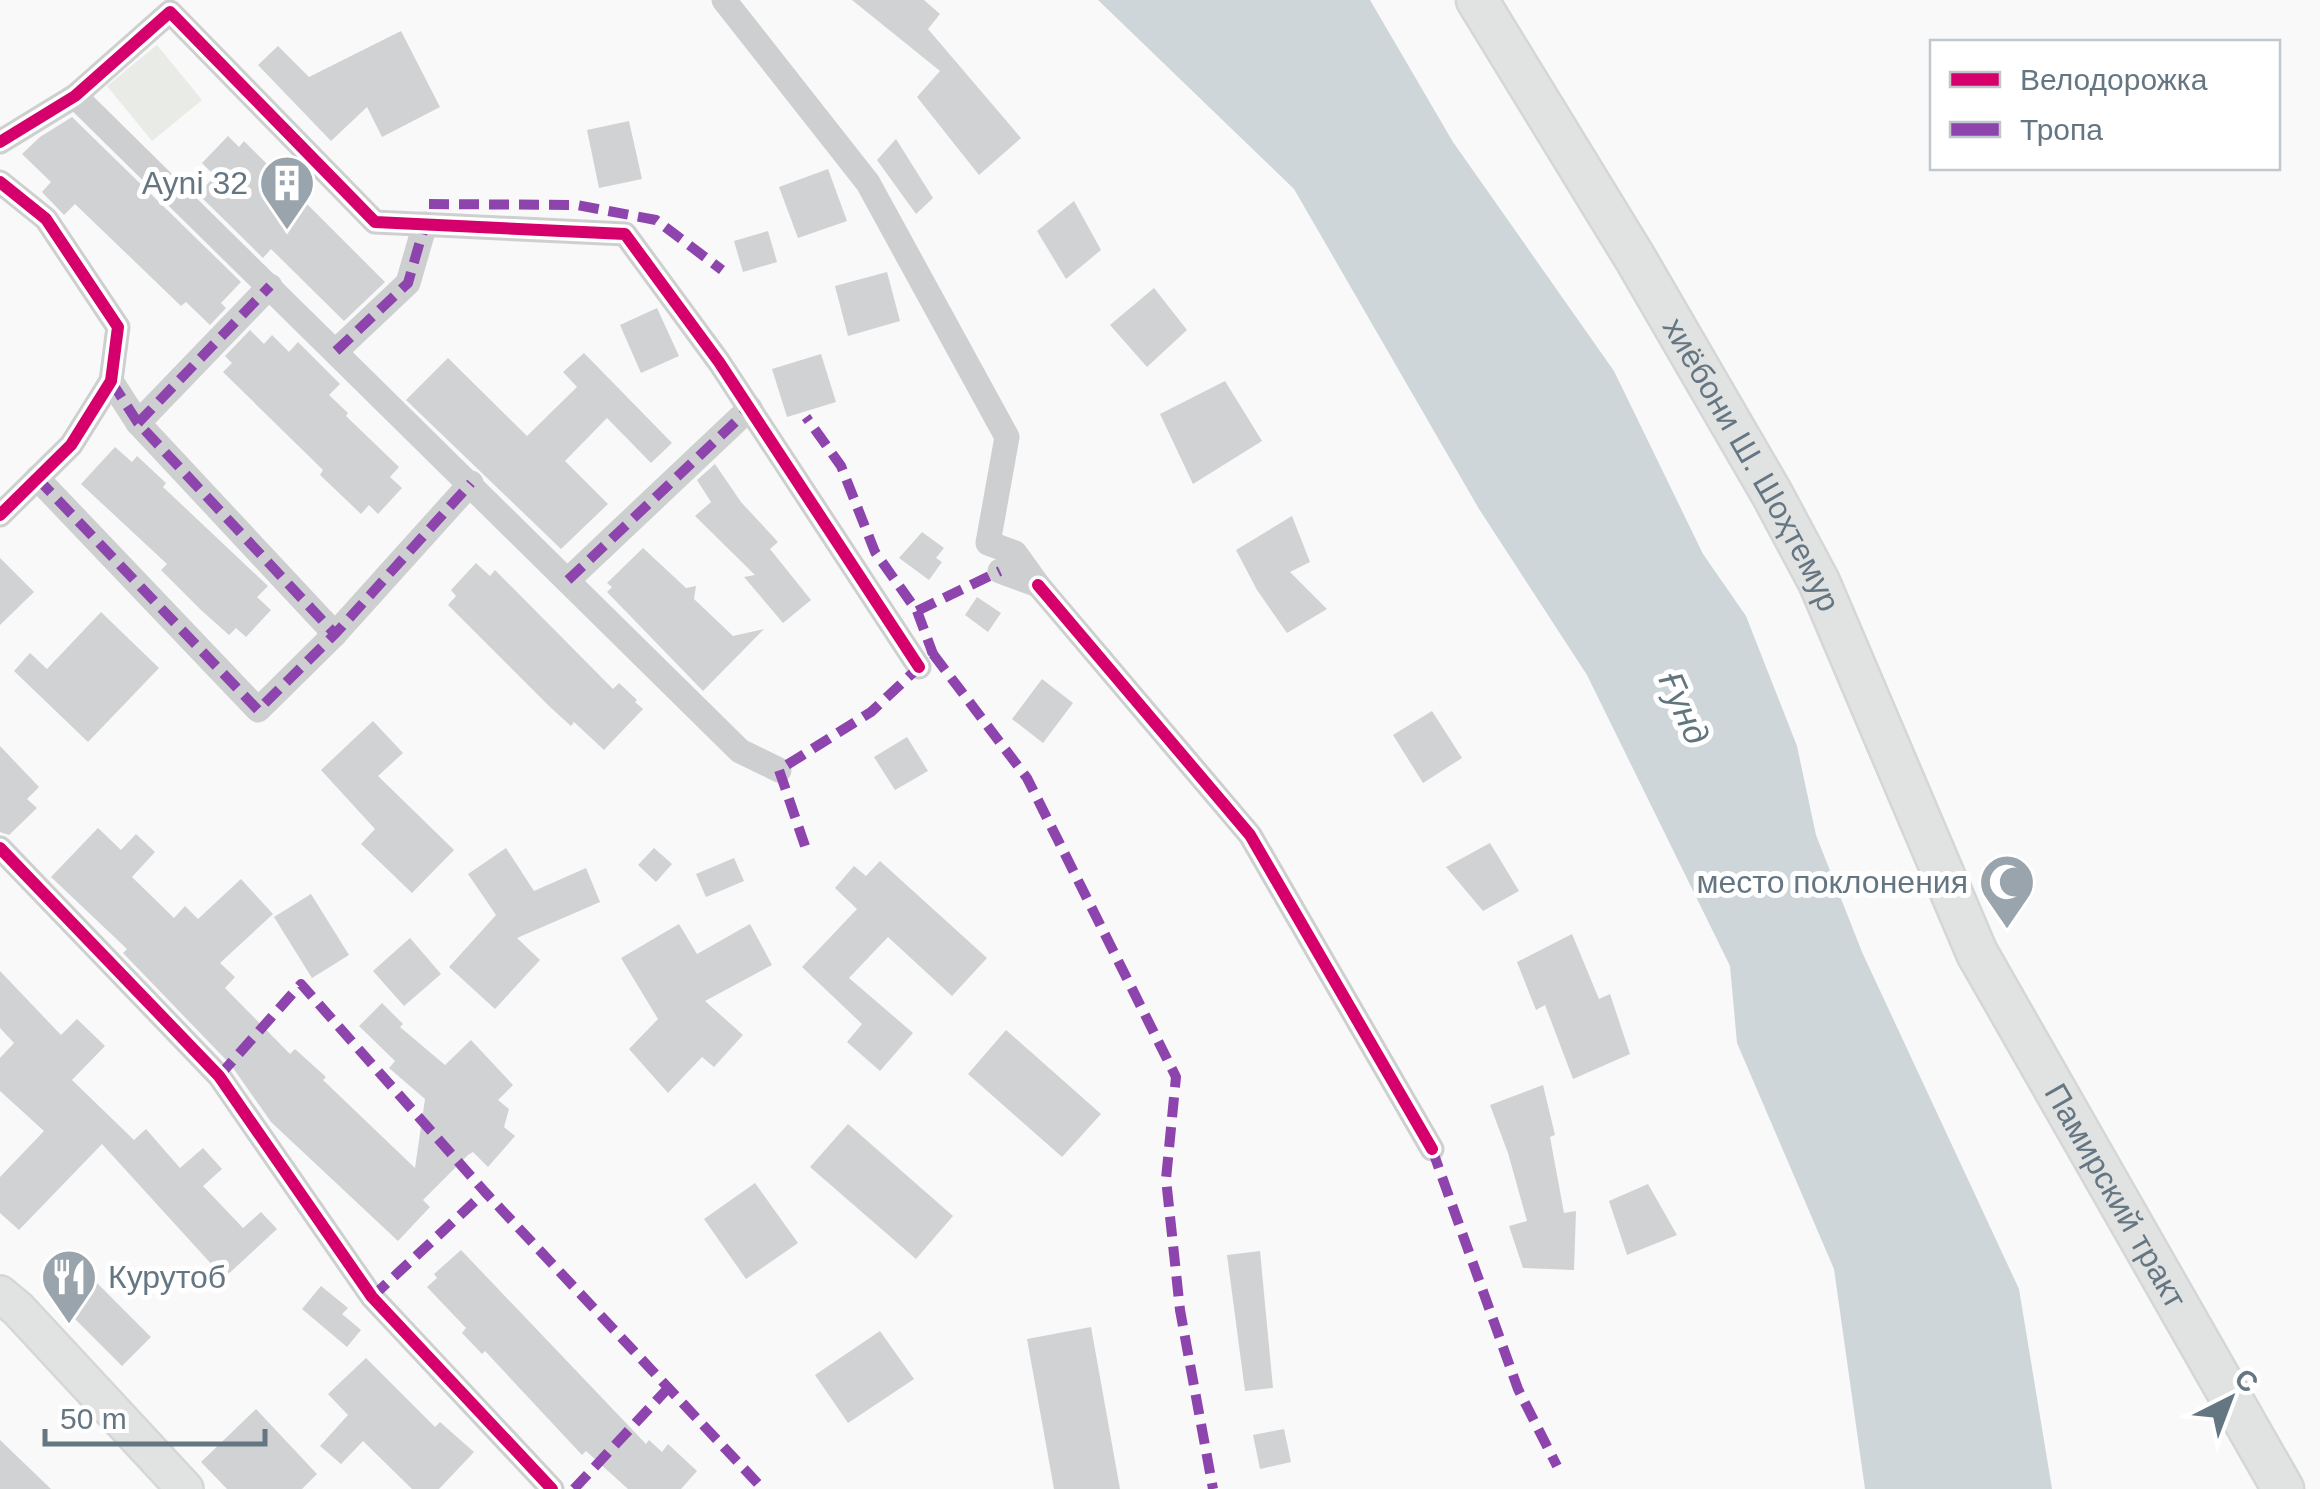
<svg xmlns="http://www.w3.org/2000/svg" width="2320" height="1489" font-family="Helvetica,sans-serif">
  <rect width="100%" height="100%" fill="#f9f9f9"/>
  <polygon fill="#e8ebe6" points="157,45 202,100 152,141 107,86"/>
  <polygon fill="#ced6d9" points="1098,0 1370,0 1453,142 1614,371 1703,554 1746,616 1797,746 1816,835 1862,952 2019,1289 2052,1489 1865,1489 1834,1269 1737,1043 1730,966 1587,675 1479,509 1294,189"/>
  <g fill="#d0d2d3">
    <polygon points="852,0 924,0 940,14 928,29 1021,138 979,175 917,97 940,71"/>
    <polygon points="401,31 440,107 382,137 367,107 331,141 258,65 278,46 309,77"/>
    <polygon points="72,117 241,282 221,303 226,308 210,325 186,302 181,306 75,204 64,215 42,192 51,182 22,154 40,137"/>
    <polygon points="629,121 642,179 599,188 587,130"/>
    <polygon points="228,136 239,147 244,141 385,282 344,321 271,249 263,258 198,194 215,176 202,163"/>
    <polygon points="896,139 933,198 916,214 877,160"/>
    <polygon points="828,169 847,221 798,238 779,187"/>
    <polygon points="1074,201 1101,250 1066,279 1037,231"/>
    <polygon points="768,231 777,262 743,272 734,241"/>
    <polygon points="887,272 900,321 848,336 835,286"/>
    <polygon points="1154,288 1187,330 1147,367 1110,325"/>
    <polygon points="657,308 679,356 641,373 620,325"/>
    <polygon points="250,330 264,344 272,335 289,352 298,342 340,384 329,395 348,413 346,416 399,467 390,477 402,488 378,514 369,505 361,514 320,475 323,470 223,372 232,363 225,356"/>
    <polygon points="584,353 672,443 651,463 607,418 565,461 608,504 561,549 406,400 448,358 527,436 577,387 563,372"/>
    <polygon points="821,354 836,402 787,417 772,369"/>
    <polygon points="1225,381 1262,441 1193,484 1160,414"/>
    <polygon points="115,447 132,462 137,456 166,483 163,487 268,586 257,597 271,610 246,637 236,628 229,635 201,610 161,570 167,564 81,484"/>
    <polygon points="715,464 741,502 778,542 770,549 811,600 783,623 744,577 755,575 695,516 711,502 697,480"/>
    <polygon points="1292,516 1310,562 1290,572 1327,609 1287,633 1257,590 1236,550"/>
    <polygon points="922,532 944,548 936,558 942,562 929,580 899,558"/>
    <polygon points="643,548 686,588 696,586 694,599 733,636 764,629 703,691 607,592 612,587 607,583"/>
    <polygon points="0,558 34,592 0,625"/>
    <polygon points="476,563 490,576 495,570 613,689 619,683 637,700 635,702 643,709 604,750 574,722 571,726 550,707 448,605 456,596 451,590"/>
    <polygon points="977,597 1001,613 988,632 965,615"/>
    <polygon points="101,612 159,668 88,742 14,671 30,653 47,669"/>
    <polygon points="1042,679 1073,703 1043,743 1012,719"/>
    <polygon points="1432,711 1462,758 1423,783 1393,735"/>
    <polygon points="373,721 403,753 378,776 454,850 412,893 361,844 375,829 321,770"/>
    <polygon points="907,737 928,771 895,790 874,757"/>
    <polygon points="0,746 39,787 27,799 37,808 9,835 0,832"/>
    <polygon points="98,828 121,850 136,834 155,852 132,877 174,918 185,906 198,919 241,879 273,914 220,963 235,977 225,988 290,1054 295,1049 326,1077 323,1080 415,1168 425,1099 389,1068 395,1061 359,1026 382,1003 403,1024 400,1027 445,1065 471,1040 513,1085 498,1100 509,1109 504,1127 515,1136 488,1167 473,1152 468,1155 423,1200 430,1207 398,1241 271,1122 231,1065 123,953 127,949 51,877"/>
    <polygon points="1490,843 1519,891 1483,911 1446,867"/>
    <polygon points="506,848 534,891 586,868 600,902 517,938 540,960 495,1009 449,967 496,915 468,874"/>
    <polygon points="654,848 672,864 656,882 638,865"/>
    <polygon points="734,858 744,881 706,897 696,874"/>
    <polygon points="880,861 987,958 952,996 888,937 849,978 913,1033 880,1071 847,1042 862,1024 802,967 857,909 835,888 854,866 866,876"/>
    <polygon points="311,894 349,955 312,978 274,917"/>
    <polygon points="679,924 697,954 750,924 772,965 705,1001 743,1035 714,1067 702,1057 668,1093 629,1049 658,1019 621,958"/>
    <polygon points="1572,934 1599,999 1610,994 1630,1054 1573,1079 1545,1005 1536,1010 1517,962"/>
    <polygon points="410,938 441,974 404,1006 373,971"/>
    <polygon points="0,971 61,1035 77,1019 105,1046 72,1080 134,1140 146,1129 180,1168 203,1148 222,1169 203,1186 243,1228 261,1212 277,1229 224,1278 102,1144 19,1230 0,1213 0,1177 44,1131 0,1091 0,1058 14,1043 0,1028"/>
    <polygon points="1006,1030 1101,1114 1062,1157 968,1074"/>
    <polygon points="1543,1085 1555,1135 1550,1137 1564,1213 1576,1211 1574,1270 1523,1268 1509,1226 1527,1221 1508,1153 1490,1105"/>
    <polygon points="848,1124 953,1216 916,1259 810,1167"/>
    <polygon points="755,1183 798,1243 746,1279 704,1219"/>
    <polygon points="1648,1184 1677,1235 1627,1255 1609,1201"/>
    <polygon points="461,1250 646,1444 649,1440 662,1452 668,1444 697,1471 681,1489 628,1489 586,1451 582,1455 485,1351 482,1354 462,1333 466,1328 427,1287 437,1278 434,1274"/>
    <polygon points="1260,1251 1273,1388 1245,1391 1227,1255"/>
    <polygon points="72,1258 151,1337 122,1366 43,1287"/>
    <polygon points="321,1286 348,1308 342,1314 361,1330 347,1347 302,1309"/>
    <polygon points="1091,1327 1120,1489 1054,1489 1027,1339"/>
    <polygon points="880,1331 914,1379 848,1423 815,1375"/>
    <polygon points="366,1358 435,1427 440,1422 474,1452 439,1489 412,1489 363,1441 341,1464 320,1446 348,1415 328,1394"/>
    <polygon points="256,1409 317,1474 302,1489 227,1489 201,1462"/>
    <polygon points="1284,1429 1291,1462 1260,1469 1253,1435"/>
    <polygon points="0,1440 51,1489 0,1489"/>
  </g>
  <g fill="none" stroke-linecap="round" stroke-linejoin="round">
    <g stroke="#d5d6d7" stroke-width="40">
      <polyline id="secondary" points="0,1294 18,1309 185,1489"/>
    </g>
    <g stroke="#d5d6d7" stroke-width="45">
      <g id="primary">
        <path id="s1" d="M1477,0L1635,258L1772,494L1819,582L1977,953L2283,1489"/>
      </g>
    </g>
    <g stroke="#cecfd0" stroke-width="25">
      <polyline points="724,0 868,183 1007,437 988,543 1015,553 1038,585 1000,571"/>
      <polyline points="75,96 740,751 779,770"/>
      <polyline points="0,142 75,96 170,12 375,222 625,234 719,362 919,667"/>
      <polyline points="0,182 46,219 118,327 111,381 71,445 0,515"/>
      <polyline points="336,351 408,283 425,224"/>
      <polyline points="111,381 138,423 335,634"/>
      <polyline points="138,423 270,286"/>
      <polyline points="37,478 258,710 335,634 471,483"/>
      <polyline points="568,580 750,408"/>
      <polyline points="1038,585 1250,835 1432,1149"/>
      <polyline points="0,848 219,1076 372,1297 552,1489"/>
    </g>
    <use href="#secondary" stroke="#e1e2e2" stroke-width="35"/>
    <use href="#primary" stroke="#e1e2e2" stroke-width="40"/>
    <g stroke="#8e44ad" stroke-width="10" stroke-dasharray="20 10" stroke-linecap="butt">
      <polyline points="429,204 577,205 656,220 722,270"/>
      <polyline points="336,351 408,283 425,224"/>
      <polyline points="111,381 138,423 335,634"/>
      <polyline points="138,423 270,286"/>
      <polyline points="37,478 258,710 335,634 471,483"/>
      <polyline points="568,580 750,408"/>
      <polyline points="917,611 1000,571"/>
      <polyline points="933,654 1027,778 1176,1077 1166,1179 1180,1310 1213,1489"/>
      <polyline points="805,846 779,770 871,712 933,654 917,611 875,552 841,466 806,417"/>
      <polyline points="219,1076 301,984 485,1192 763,1489"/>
      <polyline points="1432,1149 1518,1389 1557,1466"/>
      <polyline points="372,1297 485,1192"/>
      <polyline points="574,1489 670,1386"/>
    </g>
    <g stroke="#fff" stroke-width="19">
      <g id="cycleway">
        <polyline points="0,142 75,96 170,12 375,222 625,234 719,362 919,667"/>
        <polyline points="0,182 46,219 118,327 111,381 71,445 0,515"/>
        <polyline points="1038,585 1250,835 1432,1149"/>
        <polyline points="0,848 219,1076 372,1297 552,1489"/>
      </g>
    </g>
    <use href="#cycleway" stroke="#d6006c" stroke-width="12"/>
  </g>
  <defs>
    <g id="building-pin" transform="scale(2.875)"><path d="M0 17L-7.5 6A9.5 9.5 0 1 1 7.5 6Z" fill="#99a4ac" stroke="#fff"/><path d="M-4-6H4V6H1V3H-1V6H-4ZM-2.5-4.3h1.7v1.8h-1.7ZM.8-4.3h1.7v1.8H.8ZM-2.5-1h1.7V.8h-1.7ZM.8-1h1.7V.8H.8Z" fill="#fff"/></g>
    <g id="mosque-pin" transform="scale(2.875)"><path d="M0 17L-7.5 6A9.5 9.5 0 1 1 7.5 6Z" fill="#99a4ac" stroke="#fff"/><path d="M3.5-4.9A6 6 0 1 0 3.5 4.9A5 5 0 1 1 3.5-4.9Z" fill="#fff"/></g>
    <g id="restaurant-pin" transform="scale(2.875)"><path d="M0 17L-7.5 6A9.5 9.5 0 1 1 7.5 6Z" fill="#99a4ac" stroke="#fff"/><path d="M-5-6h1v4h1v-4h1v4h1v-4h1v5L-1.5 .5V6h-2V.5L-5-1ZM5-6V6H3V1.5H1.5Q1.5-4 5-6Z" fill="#fff"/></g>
  </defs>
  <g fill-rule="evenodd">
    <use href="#building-pin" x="287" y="183"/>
    <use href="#mosque-pin" x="2007" y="882"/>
    <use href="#restaurant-pin" x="69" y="1277"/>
  </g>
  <g text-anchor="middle" stroke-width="10" stroke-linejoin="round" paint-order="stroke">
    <g font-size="32" fill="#657683" stroke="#fff" text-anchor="end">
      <text x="248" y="194">Ayni 32</text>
      <text x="1968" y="893">место поклонения</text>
      <text x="108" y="1288" text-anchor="start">Курутоб</text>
    </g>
    <g font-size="32" fill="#657683" stroke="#fff">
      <text dy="11" stroke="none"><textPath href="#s1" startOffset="540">хиёбони Ш. Шоҳтемур</textPath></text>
      <text dy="11" stroke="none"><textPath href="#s1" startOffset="1358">Памирский тракт</textPath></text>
    </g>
    <g font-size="35" font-style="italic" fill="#60757c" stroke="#fff">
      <text transform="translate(1684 708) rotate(66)" y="12">Ғунд</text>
    </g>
  </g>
  <rect x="1930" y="40" width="350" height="130" fill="#ffffff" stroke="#c1c8cd" stroke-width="2.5"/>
  <rect x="1950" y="72" width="50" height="15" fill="#d6006c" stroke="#c1c8cd" stroke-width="2.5"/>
  <text x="2020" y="90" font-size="30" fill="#657683">Велодорожка</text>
  <rect x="1950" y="122" width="50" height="15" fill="#8e44ad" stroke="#c1c8cd" stroke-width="2.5"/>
  <text x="2020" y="140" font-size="30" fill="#657683">Тропа</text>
  <g transform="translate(2230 1399) rotate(42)" stroke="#ffffff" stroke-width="8" paint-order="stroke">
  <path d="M0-8L18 38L0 25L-18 38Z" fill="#657683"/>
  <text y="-15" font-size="28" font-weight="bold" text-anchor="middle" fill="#657683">С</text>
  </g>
  <path d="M45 1429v15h220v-15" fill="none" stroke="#657683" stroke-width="5"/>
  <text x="60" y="1429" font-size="30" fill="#657683" stroke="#ffffff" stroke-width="8" paint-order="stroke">50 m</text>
</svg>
